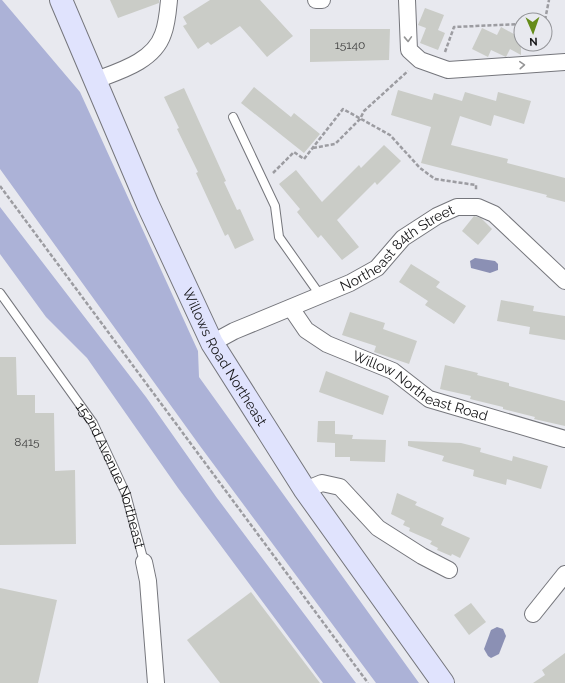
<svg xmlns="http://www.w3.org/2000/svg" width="565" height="683" font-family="Raleway,sans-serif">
  <rect width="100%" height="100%" fill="#e8e9ef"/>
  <g fill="#acb2d7">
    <polygon points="0,0 2,0 80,92 198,351 199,377 419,683 376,683 200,446 0,169"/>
    <polygon points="0,207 146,397 217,498 356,683 323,683 178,488 87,358 46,317 0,254"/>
  </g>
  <g fill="#8b90b4">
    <polygon points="475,258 495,261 498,264 498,270 490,273 471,268 470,261"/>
    <polygon points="497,627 503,629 506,636 499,654 491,658 488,656 484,649 491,630"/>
  </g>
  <g fill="#caccc7">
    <polygon points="110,0 159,0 159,3 118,18"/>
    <polygon points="210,0 260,0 293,36 267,57 240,26 211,45 208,42 198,49 183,26 187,24 183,17"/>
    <polygon points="425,8 444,15 438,30 445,33 438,50 420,43 426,28 418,25"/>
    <polygon points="501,27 521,38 521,55 510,49 506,57 491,50 488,57 472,49 482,28 497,35"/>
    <polygon points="310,29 390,29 389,60 310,62"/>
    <polygon points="254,87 291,117 294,113 320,134 304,153 241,103"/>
    <polygon points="184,88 226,181 224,182 237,210 240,209 254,240 235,249 228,234 225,236 196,173 198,172 177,129 179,128 164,97"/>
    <polygon points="398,90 432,100 434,93 462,101 465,92 496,101 498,92 531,101 524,124 494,115 491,126 460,116 451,145 508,159 507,163 565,178 565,202 546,197 547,195 421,163 431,127 391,115"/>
    <polygon points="384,145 401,161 377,185 375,182 337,220 359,247 342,260 321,235 318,238 297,212 300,209 279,184 296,170 322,202 359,165 361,168"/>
    <polygon points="474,216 481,218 492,229 478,245 462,231"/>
    <polygon points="411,264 440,282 436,287 466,306 454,324 425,305 428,301 399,282"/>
    <polygon points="501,300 534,306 533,311 565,316 565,340 529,334 530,327 497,321"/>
    <polygon points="350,312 385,323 383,329 417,341 409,364 374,352 376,346 342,335"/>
    <polygon points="0,357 16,357 17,395 35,395 35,413 54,413 55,471 75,470 76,544 0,545"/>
    <polygon points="445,365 478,373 477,375 509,383 509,386 565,401 565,426 534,419 535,417 503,409 503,407 470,399 471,396 440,389"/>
    <polygon points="326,371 389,396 383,415 319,392"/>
    <polygon points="318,421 335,421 335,443 317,442"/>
    <polygon points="335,434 353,435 352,439 386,440 385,462 350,461 350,457 335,457"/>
    <polygon points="408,441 461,443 481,448 480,452 512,461 513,456 548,466 541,489 507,479 506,485 473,476 474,470 442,461 444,456 408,446"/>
    <polygon points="397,493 417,502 415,505 444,518 441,525 470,538 460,558 452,554 451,556 437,550 438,548 430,544 432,541 409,531 410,528 403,525 405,521 391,514"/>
    <polygon points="0,588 57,600 38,683 0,683"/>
    <polygon points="251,592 320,683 220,683 187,640"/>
    <polygon points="471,603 486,622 469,635 454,615"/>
    <polygon points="565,653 565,683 533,683 545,675 542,670"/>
  </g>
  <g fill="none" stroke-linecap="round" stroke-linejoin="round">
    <g stroke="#75767c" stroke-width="10">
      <g id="lane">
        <polyline points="233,117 275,206 279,237 320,295"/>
        <path id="s1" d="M0,293L93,423L126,494L144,562"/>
      </g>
    </g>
    <g stroke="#75767c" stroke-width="18">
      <g id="street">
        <polyline points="316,0 322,0"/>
        <polyline points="407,0 409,50 420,60 448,70 565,62"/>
        <path d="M96,80C120,71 154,61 163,34C167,24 168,11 169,0"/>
        <path id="s2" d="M291,308L306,330L327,344L393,371L429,399L565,439"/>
        <path id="s3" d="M212,343L234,331L350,283L377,268L403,238L437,216L457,207H478L494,214L565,281"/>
        <polyline points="305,490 322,483 340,487 378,528 422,556 449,570"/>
        <polyline points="144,562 148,581 156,683"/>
        <polyline points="533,614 565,574"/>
      </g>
    </g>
    <g stroke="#75767c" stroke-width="24">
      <g id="secondary">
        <path id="s4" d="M61,0L148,205L212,343L305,490L443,683"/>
      </g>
    </g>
    <g stroke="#9c9ca1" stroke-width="2.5" stroke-dasharray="4 2" stroke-linecap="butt">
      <polyline points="545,20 549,0"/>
      <polyline points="445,52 454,27 521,24"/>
      <polyline points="313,148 335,144 360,119 364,111 408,71"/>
      <polyline points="273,173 294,152 304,159 343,109 390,135 420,168 435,179 476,185 476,191"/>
      <polyline points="0,186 368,683"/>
    </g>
    <use href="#lane" stroke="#fff" stroke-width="8"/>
    <use href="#street" stroke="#fff" stroke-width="16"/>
    <use href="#secondary" stroke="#e0e3fd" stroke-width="22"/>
  </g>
  <defs><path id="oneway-chevron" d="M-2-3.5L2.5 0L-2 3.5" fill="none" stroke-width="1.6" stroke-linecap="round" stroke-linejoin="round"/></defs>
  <g stroke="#959596">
    <use href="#oneway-chevron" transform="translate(408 39) rotate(88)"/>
    <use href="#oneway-chevron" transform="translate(522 65) rotate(-4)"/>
  </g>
  <g text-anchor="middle" stroke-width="4" stroke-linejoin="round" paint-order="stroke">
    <g font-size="12" fill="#424242">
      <text x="350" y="49">15140</text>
      <text x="27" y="446">8415</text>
    </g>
    <g font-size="14" fill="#141416" stroke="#e8e9ef">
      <text dy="5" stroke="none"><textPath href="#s3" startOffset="210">Northeast 84th Street</textPath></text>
      <text dy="5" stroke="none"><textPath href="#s4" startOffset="393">Willows Road Northeast</textPath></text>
      <text dy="5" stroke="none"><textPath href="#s2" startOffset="155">Willow Northeast Road</textPath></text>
      <text dy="5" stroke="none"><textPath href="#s1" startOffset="215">152nd Avenue Northeast</textPath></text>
    </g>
  </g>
  <g transform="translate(533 32) rotate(178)"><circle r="19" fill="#e8e9ef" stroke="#939498"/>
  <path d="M0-3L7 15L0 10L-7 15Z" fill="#658c19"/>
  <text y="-6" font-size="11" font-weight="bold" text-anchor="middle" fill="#141416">N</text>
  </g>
</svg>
